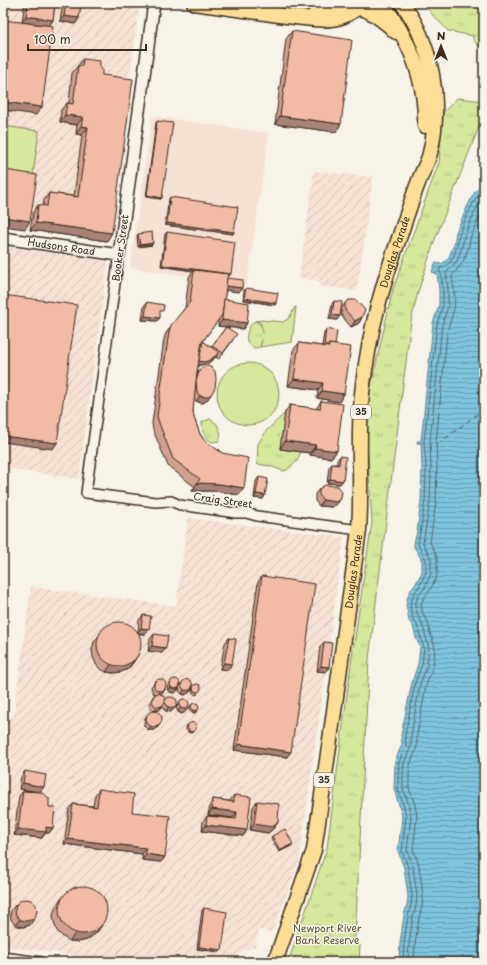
<svg xmlns="http://www.w3.org/2000/svg" width="487" height="965" font-family="'Playpen Sans',sans-serif">
  <defs>
    <pattern id="industrial-furrows" width="10" height="10" patternUnits="userSpaceOnUse"><rect width="10" height="10" fill="#f6e2d4"/><path d="M-1 1l2-2M0 10L10 0M9 11l2-2" fill="none" stroke="#d4c2b6"/></pattern>
    <pattern id="park-tufts" width="24" height="20" patternUnits="userSpaceOnUse"><rect width="24" height="20" fill="#d5e89c"/><path d="M3 7l-1-3M5 7V3M7 7l1-3M15 17l-1-3M17 17v-4M19 17l1-3" fill="none" stroke="#b8c786"/></pattern>
    <pattern id="water-rules" width="6" height="5" patternUnits="userSpaceOnUse"><rect width="6" height="5" fill="#7ec4df"/><path d="M0 2.5h6" fill="none" stroke="#689fb4"/></pattern>
  </defs>
  <rect width="100%" height="100%" fill="#f7f3e8"/>
  <filter id="ink" filterUnits="userSpaceOnUse"><feTurbulence type="fractalNoise" baseFrequency=".025" numOctaves="2"/><feDisplacementMap in="SourceGraphic" scale="8" xChannelSelector="R" yChannelSelector="G"/><feConvolveMatrix kernelMatrix="1 2 1 2 8 2 1 2 1" color-interpolation-filters="sRGB"/></filter>
  <g filter="url(#ink)">
    <polygon fill="#f6e2d4" points="152,116 269,133 247,284 130,268"/>
    <g fill="url(#industrial-furrows)">
      <polygon points="3,3 112,3 139,7 108,241 3,226"/>
      <polygon points="314,171 373,177 357,291 319,286 320,281 299,278"/>
      <polygon points="3,246 108,261 79,479 3,468"/>
      <polygon points="188,518 344,537 299,862 273,930 271,932 259,930 255,946 222,962 126,962 3,946 3,717 13,718 31,587 176,606"/>
    </g>
    <g fill="#d5e89c" stroke="#88895d">
      <polygon points="3,126 39,131 32,182 3,178"/>
      <polygon points="295,307 296,307 292,342 260,347 261,343 261,324 257,321 255,321 262,320 283,322 289,318"/>
      <circle cx="248" cy="394" r="31"/>
    </g>
    <g fill="url(#park-tufts)" stroke="#88895d">
      <path d="M294,3H331C318,9 307,12 293,10Z"/>
      <polygon points="424,3 472,3 483,13 484,21 483,49 473,40 473,36 448,31 431,13"/>
      <polygon points="457,98 484,101 484,114 434,242 418,292 411,321 369,659 355,939 360,945 359,962 298,962 289,960 327,848 352,657 372,522 365,412 393,289 439,162 440,150 441,115"/>
      <path d="M255,321C266,325 263,337 260,347L254,348C252,346 250,345 248,343C244,337 249,324 255,321Z"/>
      <polygon points="285,413 280,448 301,451 297,461 287,470 283,471 270,466 257,464 258,444 266,431"/>
      <path d="M210,419L217,424L221,434L219,441L212,442C204,437 202,432 202,422Z"/>
    </g>
    <polygon fill="url(#water-rules)" stroke="#638692" points="484,182 484,962 399,962 400,943 404,915 407,904 408,896 404,868 398,851 402,817 400,808 397,799 394,789 395,761 402,744 401,735 412,682 418,664 420,647 416,638 413,626 409,621 406,605 407,599 410,591 415,585 422,572 422,561 419,555 414,547 414,543 417,532 421,501 422,467 421,443 417,443 417,441 421,441 432,333 433,323 439,305 439,290 437,274 432,272 435,263 442,264 449,257 454,244 456,232 468,205 474,193"/>
    <g fill="none" stroke-linecap="round" stroke-linejoin="round">
      <g stroke="#56686b" stroke-width="1">
        <path d="M403,962L404,943L408,916L411,905L412,896L408,867L402,851L406,817L404,807L398,789V774L399,762L406,745L405,735L415,683L422,664L424,648L417,625L413,619L410,605L414,593L419,587L426,572V560L418,544L420,533L425,501L426,467L424,442L436,333L437,324L443,305V289L441,274L439,270L440,268C445,268 450,263 452,259C457,251 457,241 460,232C466,217 473,200 484,188"/>
        <polyline points="408,962 409,943 413,917 416,906 417,896 413,866 407,850 411,817 409,806 403,788 403,774 404,763 411,746 411,735 420,684 427,665 429,648 422,623 418,616 415,605 418,596 424,589 430,576 431,572 431,559 423,543 430,502 431,467 430,442 441,334 442,325 448,306 448,289 446,273 457,261 462,247 465,234 476,209 484,196"/>
        <path d="M414,962L415,944L419,918L422,907L423,896L419,865L413,849L417,817L415,805L409,788V774L410,765L417,747V735L426,686L433,666L435,649L434,644L430,633L428,622L423,614L421,605L423,599L428,593L436,579L437,573V557L430,542L436,502L437,466L436,442L447,334C448,325 452,318 454,309C456,298 453,286 452,276L463,262L468,249L471,236L484,207"/>
      </g>
      <polyline stroke="#4f5858" stroke-width="1" stroke-dasharray="5 4" stroke-linecap="butt" points="438,444 484,409"/>
      <g stroke="#3b2a1e" stroke-width="12">
        <g id="minor">
          <polyline points="119,255 86,493 155,502 171,501 180,505 236,513 246,513 257,516 359,530"/>
          <polyline points="3,957 41,962"/>
        </g>
      </g>
      <g stroke="#3b2a1e" stroke-width="14">
        <g id="tertiary">
          <path id="s1" d="M3,238L119,255L154,3"/>
        </g>
      </g>
      <g stroke="#3b2a1e" stroke-width="17">
        <g id="primary">
          <path d="M194,3C223,7 251,11 279,15C295,17 316,21 331,19C343,18 355,11 363,3"/>
          <path d="M382,3C389,13 397,23 402,34C418,63 426,94 425,126"/>
          <path d="M358,8C369,8 388,24 396,32"/>
          <polyline points="313,16 339,3"/>
          <path id="s2" d="M275,962L314,850L331,733L359,530C362,488 358,447 361,406C362,388 365,369 368,352C374,316 384,281 396,247C404,224 411,201 420,178C423,170 428,162 430,153C442,103 433,45 402,3"/>
        </g>
      </g>
      <use href="#minor" stroke="#f7f3e8" stroke-width="9"/>
      <use href="#tertiary" stroke="#f7f3e8" stroke-width="11"/>
      <use href="#primary" stroke="#fcde96" stroke-width="14"/>
    </g>
    <g fill="#d0a18f" stroke="#3b2a1e" fill-rule="evenodd">
      <polygon points="25,3 55,3 53,20 49,26 22,22"/>
      <polygon points="63,3 81,3 79,18 75,24 60,21"/>
      <polygon points="292,31 336,132 275,124 286,39"/>
      <polygon points="83,59 100,69 102,75 107,241 30,230 33,213 38,205 43,206 44,200 49,193 74,196 82,135 76,134 77,125 60,122 61,110 67,103 69,103 72,73"/>
      <polygon points="157,121 161,199 146,197 156,123"/>
      <polygon points="170,197 233,234 165,225 169,199"/>
      <path d="M167,232L229,276H228L227,278L242,288L239,292L226,290L224,299L247,323L243,329L226,327L233,340L219,359L216,357L207,364L201,365H198L197,374L200,369L208,399L205,402L201,403L196,401L194,398L193,411L194,418L200,434L204,440L218,451L219,449L244,488L239,495L215,491H192L195,487L168,466L153,430L152,423L164,339L166,333L185,308L189,277L193,271L161,266L165,234ZM218,320V326L226,327L211,347L203,341Z"/>
      <polygon points="138,234 152,245 138,247 137,236"/>
      <polygon points="246,288 276,303 275,305 243,300 244,290"/>
      <polygon points="334,301 337,320 329,319 332,304"/>
      <polygon points="147,302 160,315 157,321 142,320 144,306"/>
      <polygon points="345,303 362,317 359,323 351,327 341,315 341,309"/>
      <polygon points="326,329 335,345 344,394 339,402 317,398 318,390 288,386 293,350 299,343 322,346 324,333"/>
      <polygon points="321,401 337,451 331,458 310,455 310,453 280,449 285,412 290,405 316,409"/>
      <polygon points="340,456 340,484 327,483 329,467 332,464 337,464 337,460"/>
      <polygon points="259,477 265,495 263,499 254,498 256,481"/>
      <polygon points="319,489 341,498 337,504 332,507 319,506 315,501 315,494"/>
      <polygon points="262,576 287,757 234,750 258,582"/>
      <polygon points="143,615 149,629 145,634 139,634 138,655 133,663 128,669 121,672 113,673 106,672 99,668 96,664 93,657 92,650 94,642 104,629 138,632 139,620"/>
      <polygon points="154,634 166,648 162,653 148,651 150,639"/>
      <polygon points="229,638 228,670 220,669 225,643"/>
      <polygon points="324,642 329,667 326,672 317,671 320,647"/>
      <polygon points="156,680 163,692 161,694 165,701 174,709 171,712 166,711 164,710 163,706 159,710 154,711 150,708 149,704 154,695 156,694 153,693 151,687"/>
      <polygon points="172,680 179,688 176,692 173,693 168,691 167,687"/>
      <polygon points="182,683 193,688 198,694 196,695 192,692 192,689 190,692 185,695 182,694 179,691 179,687"/>
      <polygon points="180,701 189,707 186,711 182,714 178,712 176,708"/>
      <polygon points="191,705 198,709 195,713 191,712 190,710 190,707"/>
      <polygon points="148,714 158,727 154,730 148,730 144,726 144,723 145,718"/>
      <polygon points="187,725 196,729 191,733 188,732 186,730 186,727"/>
      <polygon points="25,771 49,807 53,828 49,833 45,833 42,838 14,835 19,796 23,791 36,792 19,789 21,777"/>
      <polygon points="99,789 132,812 165,857 161,862 142,860 142,854 64,844 69,809 73,804 93,806 95,795"/>
      <polygon points="234,795 247,830 243,836 202,831 203,821 207,816 232,819 233,818 208,815 210,805 213,799 230,801"/>
      <polygon points="257,801 278,822 274,828 268,833 250,830 253,807"/>
      <polygon points="272,836 293,844 291,846 279,852 271,838"/>
      <polygon points="61,898 102,925 97,932 87,940 78,942 70,941 63,937 57,931 54,922 53,914 56,906"/>
      <polygon points="15,905 32,921 30,925 23,927 15,925 11,919 10,915 11,911"/>
      <polygon points="204,908 222,950 220,952 197,949 202,910"/>
    </g>
    <g fill="#a98374" stroke="#3b2a1e">
      <polygon points="26,16 53,20 49,26 22,22"/>
      <polygon points="64,16 79,18 75,24 60,21"/>
      <polygon points="3,102 42,107 36,115 3,110"/>
      <polygon points="65,115 83,117 77,125 60,122"/>
      <polygon points="280,116 341,124 336,132 275,124"/>
      <polygon points="81,126 88,127 82,135 76,134"/>
      <polygon points="147,195 162,198 161,199 146,197"/>
      <polygon points="3,217 30,221 25,229 3,226"/>
      <polygon points="36,223 112,233 107,241 30,230"/>
      <polygon points="167,223 234,232 233,234 165,225"/>
      <polygon points="153,243 152,245 138,247 140,245"/>
      <polygon points="162,265 231,274 229,276 194,271 194,270 193,271 161,266"/>
      <polygon points="226,286 242,288 239,292 223,290"/>
      <polygon points="244,298 276,303 275,305 243,300"/>
      <polygon points="332,315 340,316 337,320 329,319"/>
      <polygon points="145,316 160,318 157,321 142,320"/>
      <polygon points="362,317 359,323 351,327 355,321"/>
      <polygon points="222,320 247,323 243,329 218,326"/>
      <polygon points="219,353 216,357 207,364 201,365 195,365 198,361"/>
      <polygon points="294,379 323,383 318,390 288,386"/>
      <polygon points="322,391 344,394 339,402 317,398"/>
      <polygon points="212,393 208,399 205,402 201,403 196,401 200,396"/>
      <polygon points="3,436 57,443 53,449 3,442"/>
      <polygon points="285,441 316,445 310,453 280,449"/>
      <polygon points="315,448 337,451 331,458 310,455"/>
      <polygon points="330,479 343,481 340,484 327,483"/>
      <polygon points="197,483 220,484 244,488 239,495 215,491 192,491"/>
      <polygon points="256,494 265,495 263,499 254,498"/>
      <polygon points="341,498 337,504 332,507 319,506 323,500"/>
      <polygon points="141,628 149,629 145,634 137,633"/>
      <polygon points="152,646 166,648 162,653 148,651"/>
      <polygon points="138,655 128,669 121,672 113,673 106,672 111,664"/>
      <polygon points="224,663 232,664 228,670 220,669"/>
      <polygon points="321,666 329,667 326,672 317,671"/>
      <polygon points="171,687 179,688 176,692 173,693 168,691"/>
      <polygon points="193,688 190,692 185,695 182,694 184,690"/>
      <polygon points="166,689 161,694 157,695 159,691"/>
      <polygon points="165,702 159,710 154,711 157,707"/>
      <polygon points="177,705 174,709 171,712 166,711 168,707"/>
      <polygon points="189,707 186,711 182,714 178,712 180,708"/>
      <polygon points="198,709 195,713 191,712 193,710"/>
      <polygon points="161,723 158,727 154,730 148,730 151,726"/>
      <polygon points="196,729 191,733 188,732 189,730"/>
      <polygon points="238,744 291,752 287,757 234,750"/>
      <polygon points="23,783 44,787 40,792 19,789"/>
      <polygon points="212,809 237,812 233,818 208,815"/>
      <polygon points="278,822 274,828 268,833 250,830 254,824"/>
      <polygon points="206,825 247,830 243,836 202,831"/>
      <polygon points="46,827 53,828 49,833 45,833 42,838 14,835 18,829"/>
      <polygon points="68,839 146,848 142,854 64,844"/>
      <polygon points="293,844 291,846 279,852 280,850"/>
      <polygon points="146,854 165,857 161,862 142,860"/>
      <polygon points="36,916 30,925 23,927 15,925 19,920"/>
      <polygon points="102,925 97,932 87,940 78,942 70,941 75,933"/>
      <polygon points="199,947 222,950 220,952 197,949"/>
    </g>
    <g fill="#f2bba6" stroke="#3b2a1e">
      <polygon points="28,3 55,3 53,20 26,16"/>
      <polygon points="66,3 81,3 79,18 64,16"/>
      <polygon points="3,20 53,26 42,107 3,102"/>
      <polygon points="292,31 352,40 341,124 280,116"/>
      <polygon points="83,59 100,61 100,69 102,69 102,75 133,79 112,233 36,223 38,205 47,206 49,193 78,197 88,127 81,126 83,117 65,115 67,103 73,104 78,66 82,66"/>
      <polygon points="157,121 173,123 162,198 147,195"/>
      <polygon points="3,164 6,165 5,170 37,175 30,221 3,217"/>
      <polygon points="170,197 238,207 234,232 167,223"/>
      <polygon points="152,232 153,243 140,245 138,234"/>
      <polygon points="167,232 235,242 231,274 162,265"/>
      <polygon points="194,270 228,274 222,315 202,342 197,372 193,411 194,418 200,434 204,440 222,453 248,458 244,488 220,484 197,483 200,479 173,459 159,423 157,416 169,332 171,325 190,302"/>
      <polygon points="227,278 243,280 242,288 226,286"/>
      <polygon points="246,288 278,293 276,303 244,298"/>
      <polygon points="3,295 77,305 57,443 3,436"/>
      <polygon points="224,299 249,303 247,323 222,320"/>
      <polygon points="349,300 356,300 365,310 362,317 355,321 345,310 345,303"/>
      <polygon points="334,301 342,302 340,316 332,315"/>
      <polygon points="147,302 164,305 163,311 160,311 160,318 145,316"/>
      <polygon points="226,327 237,334 223,353 212,346"/>
      <polygon points="326,329 337,331 335,345 329,344 328,346 324,346"/>
      <polygon points="203,341 219,353 210,360 204,362 199,361"/>
      <polygon points="299,343 329,347 329,344 351,347 344,394 322,391 323,383 294,379"/>
      <polygon points="208,366 212,368 215,371 216,379 215,388 212,393 209,396 205,397 200,396 197,392 196,381 200,369 204,367"/>
      <polygon points="321,401 343,404 337,451 315,448 316,445 285,441 290,405 320,409"/>
      <polygon points="340,456 346,457 343,481 330,479 332,464 339,465"/>
      <polygon points="259,477 268,479 265,495 256,494"/>
      <polygon points="325,485 338,486 342,492 341,498 336,502 323,500 319,495 319,489"/>
      <polygon points="262,576 315,584 291,752 238,744"/>
      <polygon points="143,615 151,616 149,629 141,628"/>
      <circle cx="119" cy="644" r="22"/>
      <polygon points="154,634 168,636 166,648 152,646"/>
      <polygon points="229,638 236,639 232,664 224,663"/>
      <polygon points="324,642 332,643 329,667 321,666"/>
      <circle cx="160" cy="685" r="6"/>
      <circle cx="175" cy="684" r="5"/>
      <circle cx="187" cy="685" r="5.5"/>
      <circle cx="197" cy="688" r="4"/>
      <polygon points="158,693 163,695 165,698 165,701 168,697 172,697 176,699 177,701 177,705 174,708 168,707 167,706 165,702 162,706 157,707 153,704 152,700 154,695"/>
      <circle cx="184" cy="704" r="5"/>
      <circle cx="195" cy="707" r="4"/>
      <circle cx="154" cy="719" r="8"/>
      <circle cx="192" cy="727" r="4.5"/>
      <polygon points="25,771 46,775 44,787 23,783"/>
      <polygon points="99,789 134,794 132,812 170,816 165,857 146,854 146,848 68,839 73,804 97,807"/>
      <polygon points="23,791 41,792 49,798 49,807 55,807 53,828 46,827 46,832 18,829"/>
      <polygon points="234,795 251,797 247,830 206,825 207,816 236,819 237,812 212,809 213,799 234,802"/>
      <polygon points="257,801 279,804 278,822 272,827 254,824"/>
      <polygon points="285,829 293,844 280,850 272,836"/>
      <circle cx="83" cy="910" r="24"/>
      <circle cx="26" cy="910" r="11"/>
      <polygon points="204,908 227,912 222,950 199,947"/>
    </g>
  </g>
  <g text-anchor="middle" stroke-width="3" stroke-linejoin="round" paint-order="stroke">
    <g fill="#f7f3e8" stroke="#73665b" stroke-width="1">
      <rect x="351" y="405" width="20" height="14" rx="3"/>
      <rect x="314" y="773" width="20" height="14" rx="3"/>
    </g>
    <g font-size="9" font-weight="bold" fill="#3b2a1e">
      <text x="361" y="415">35</text>
      <text x="324" y="783">35</text>
    </g>
    <g font-size="10" fill="#3b2a1e" stroke="#f7f3e8">
      <text dy="4" stroke="none"><textPath href="#s1" startOffset="59">Hudsons Road</textPath></text>
      <text transform="translate(120 248) rotate(-82)" y="4">Booker Street</text>
      <text dy="4" stroke="none"><textPath href="#s2" startOffset="724">Douglas Parade</textPath></text>
      <text transform="translate(223 500) rotate(8)" y="4">Craig Street</text>
      <text dy="4" stroke="none"><textPath href="#s2" startOffset="400">Douglas Parade</textPath></text>
    </g>
    <g font-size="10" fill="#5a5037" stroke="#f7f3e8">
      <text x="327" y="932">Newport River<tspan x="327" dy="12">Bank Reserve</tspan></text>
    </g>
  </g>
  <rect width="487" height="965" fill="none" stroke="#f7f3e8" stroke-width="16"/>
  <rect x="8" y="8" width="471" height="949" fill="none" stroke="#3b2a1e" stroke-width="1.5" filter="url(#ink)"/>
  <g transform="translate(441 46)" stroke="#f7f3e8" stroke-width="3" paint-order="stroke">
  <path d="M0-3L7 15L0 10L-7 15Z" fill="#3b2a1e"/>
  <text y="-6" font-size="11" font-weight="bold" text-anchor="middle" fill="#3b2a1e">N</text>
  </g>
  <path d="M28 44v6h118v-6" fill="none" stroke="#3b2a1e" stroke-width="2"/>
  <text x="34" y="44" font-size="12" fill="#3b2a1e" stroke="#f7f3e8" stroke-width="3" paint-order="stroke">100 m</text>
</svg>
